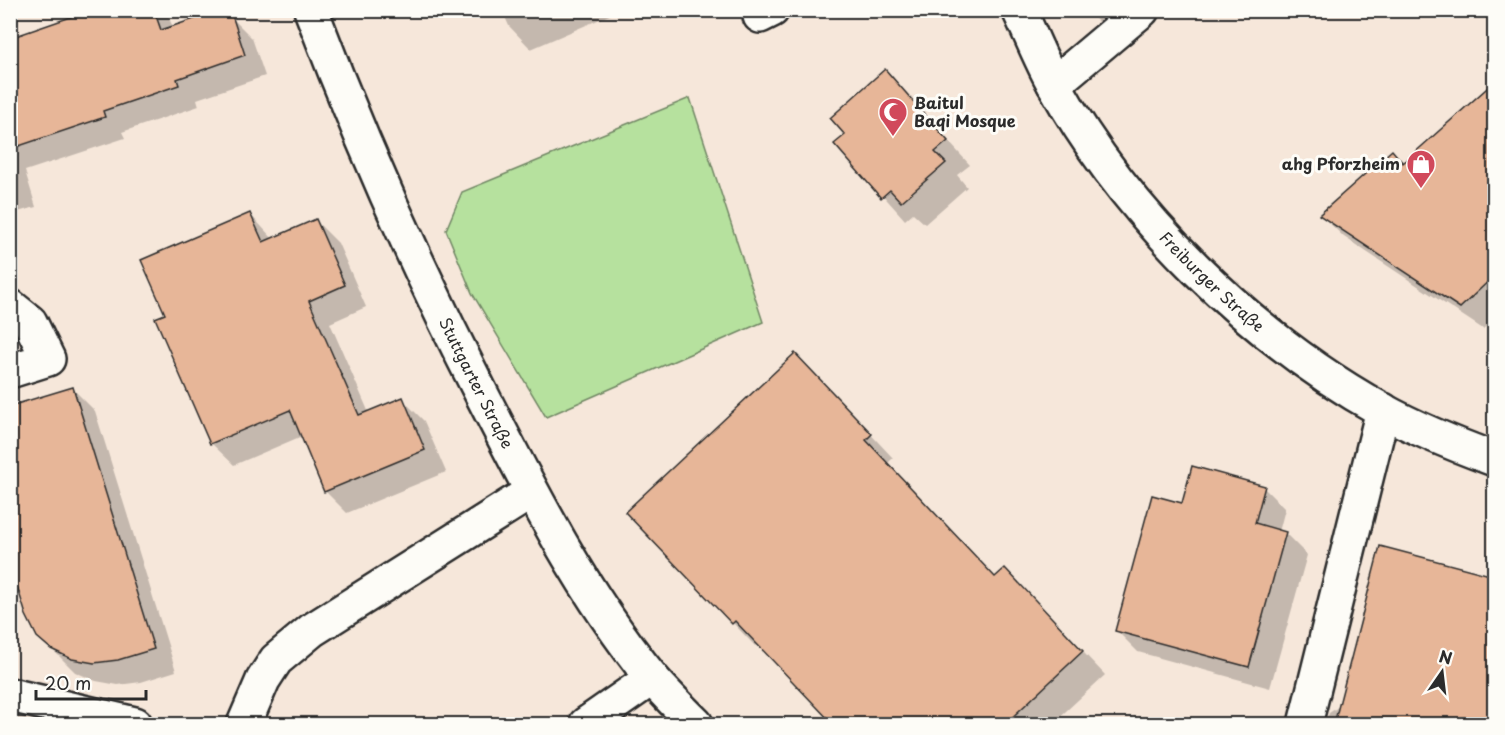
<svg xmlns="http://www.w3.org/2000/svg" width="1505" height="735" font-family="'Playpen Sans',sans-serif">
  <rect width="100%" height="100%" fill="#fdfcf7"/>
  <filter id="ink" filterUnits="userSpaceOnUse"><feTurbulence type="fractalNoise" baseFrequency=".0167" numOctaves="2"/><feDisplacementMap in="SourceGraphic" scale="12" xChannelSelector="R" yChannelSelector="G"/><feConvolveMatrix kernelMatrix="1 2 1 2 8 2 1 2 1" color-interpolation-filters="sRGB"/></filter>
  <g filter="url(#ink)">
    <rect fill="#f6e7da" x="11" y="11" width="1483" height="713"/>
    <polygon fill="#b6e19e" stroke="#708664" stroke-width="1.5" points="690,98 763,322 546,417 472,293 446,230 462,192"/>
    <g fill="#0003">
      <polygon points="96,10 165,10 173,27 231,17 252,38 265,76 197,99 199,106 122,132 125,138 25,171 36,207 10,214 10,39"/>
      <polygon points="502,10 621,10 531,49 509,26"/>
      <polygon points="1087,10 1121,10 1102,26"/>
      <polygon points="885,72 970,165 957,175 967,187 925,224 913,213 905,220 837,144 847,135"/>
      <polygon points="1492,87 1494,90 1494,319 1483,329 1344,237 1321,215 1404,164"/>
      <polygon points="250,214 273,239 316,221 338,243 366,307 330,323 369,413 402,399 424,421 446,472 347,513 325,491 302,436 234,465 212,444 157,319 167,315"/>
      <polygon points="817,377 893,458 887,464 996,578 1027,593 1105,675 1052,724 835,724 758,643 755,646 733,623 627,512"/>
      <polygon points="72,388 95,411 176,671 141,682 118,685 96,681 75,672 39,636 19,588 10,591 10,407"/>
      <polygon points="1264,488 1285,509 1279,532 1285,533 1307,555 1270,688 1138,652 1117,631 1183,505"/>
      <polygon points="1382,548 1494,578 1494,724 1325,724 1329,713 1341,705"/>
    </g>
    <g fill="#e7b698" stroke="#2b2b2b" stroke-width="1.5">
      <polygon points="91,10 154,10 161,30 215,12 232,15 245,55 177,79 179,85 103,111 105,117 10,149 10,38"/>
      <polygon points="885,69 948,141 935,152 946,163 901,202 890,190 881,198 834,144 845,135 830,118"/>
      <polygon points="1494,82 1494,276 1460,308 1319,215 1392,150 1403,163"/>
      <polygon points="250,213 263,242 316,219 345,285 309,301 359,415 403,397 425,450 324,492 290,410 210,444 155,318 165,314 141,260"/>
      <polygon points="795,353 872,434 866,440 995,577 1005,568 1083,651 1005,724 833,724 735,621 732,624 625,512"/>
      <polygon points="73,387 154,649 118,660 94,663 72,659 51,649 37,637 26,615 10,563 10,406"/>
      <polygon points="1192,466 1265,486 1255,523 1286,532 1249,667 1115,631 1152,495 1182,503"/>
      <polygon points="1380,546 1494,576 1494,724 1334,724"/>
    </g>
    <g fill="none" stroke-linecap="round" stroke-linejoin="round">
      <g stroke="#2b2b2b" stroke-width="38">
        <g id="minor">
          <path id="s1" d="M311,10C361,142 418,270 482,395C532,493 582,592 652,678C666,694 681,709 696,724"/>
          <path id="s2" d="M1019,10C1031,35 1041,61 1054,84C1127,216 1251,337 1382,410C1418,430 1456,445 1494,459"/>
          <polyline points="760,16 772,10"/>
          <polyline points="1054,84 1142,10"/>
          <polyline points="10,306 30,322 48,359 10,371"/>
          <polyline points="10,695 135,724"/>
          <polyline points="244,724 263,680 276,660 312,630 531,492"/>
          <polyline points="586,724 652,678"/>
          <polyline points="1305,724 1383,410"/>
        </g>
      </g>
      <use href="#minor" stroke="#fdfcf7" stroke-width="33"/>
    </g>
  </g>
  <defs>
    <g id="mosque-pin" transform="scale(1.5)"><path d="M0 17L-7.5 6A9.5 9.5 0 1 1 7.5 6Z" fill="#d1495b" stroke="#fdfcf7"/><path d="M3.5-4.9A6 6 0 1 0 3.5 4.9A5 5 0 1 1 3.5-4.9Z" fill="#fff"/></g>
    <g id="shop-pin" transform="scale(1.5)"><path d="M0 17L-7.5 6A9.5 9.5 0 1 1 7.5 6Z" fill="#d1495b" stroke="#fdfcf7"/><path d="M-5-2.5h2.3a2.7 3.5 0 0 1 5.4 0H5L5.5 6h-11ZM-1.5-2.5h3a1.5 2.3 0 0 0-3 0Z" fill="#fff"/></g>
  </defs>
  <g fill-rule="evenodd">
    <use href="#mosque-pin" x="893" y="112"/>
    <use href="#shop-pin" x="1421" y="164"/>
  </g>
  <g text-anchor="middle" stroke-width="6" stroke-linejoin="round" paint-order="stroke">
    <g font-size="16" font-weight="bold" fill="#2b2b2b" stroke="#fdfcf7" text-anchor="start">
      <text x="914" y="109">Baitul<tspan x="914" dy="18">Baqi Mosque</tspan></text>
      <text x="1400" y="170" text-anchor="end">ahg Pforzheim</text>
    </g>
    <g font-size="16" fill="#2b2b2b" stroke="#fdfcf7">
      <text dy="6" stroke="none"><textPath href="#s2" startOffset="336">Freiburger Straße</textPath></text>
      <text dy="6" stroke="none"><textPath href="#s1" startOffset="408">Stuttgarter Straße</textPath></text>
    </g>
  </g>
  <rect width="1505" height="735" fill="none" stroke="#fdfcf7" stroke-width="36"/>
  <rect x="18" y="18" width="1469" height="699" fill="none" stroke="#2b2b2b" stroke-width="2" filter="url(#ink)"/>
  <g transform="translate(1442 672) rotate(14)" stroke="#fdfcf7" stroke-width="4.5" paint-order="stroke">
  <path d="M0-4.5L10 22L0 15L-10 22Z" fill="#2b2b2b"/>
  <text y="-9" font-size="16" font-weight="bold" text-anchor="middle" fill="#2b2b2b">N</text>
  </g>
  <path d="M36 690v9h110v-9" fill="none" stroke="#2b2b2b" stroke-width="3"/>
  <text x="45" y="690" font-size="18" fill="#2b2b2b" stroke="#fdfcf7" stroke-width="4.5" paint-order="stroke">20 m</text>
</svg>
